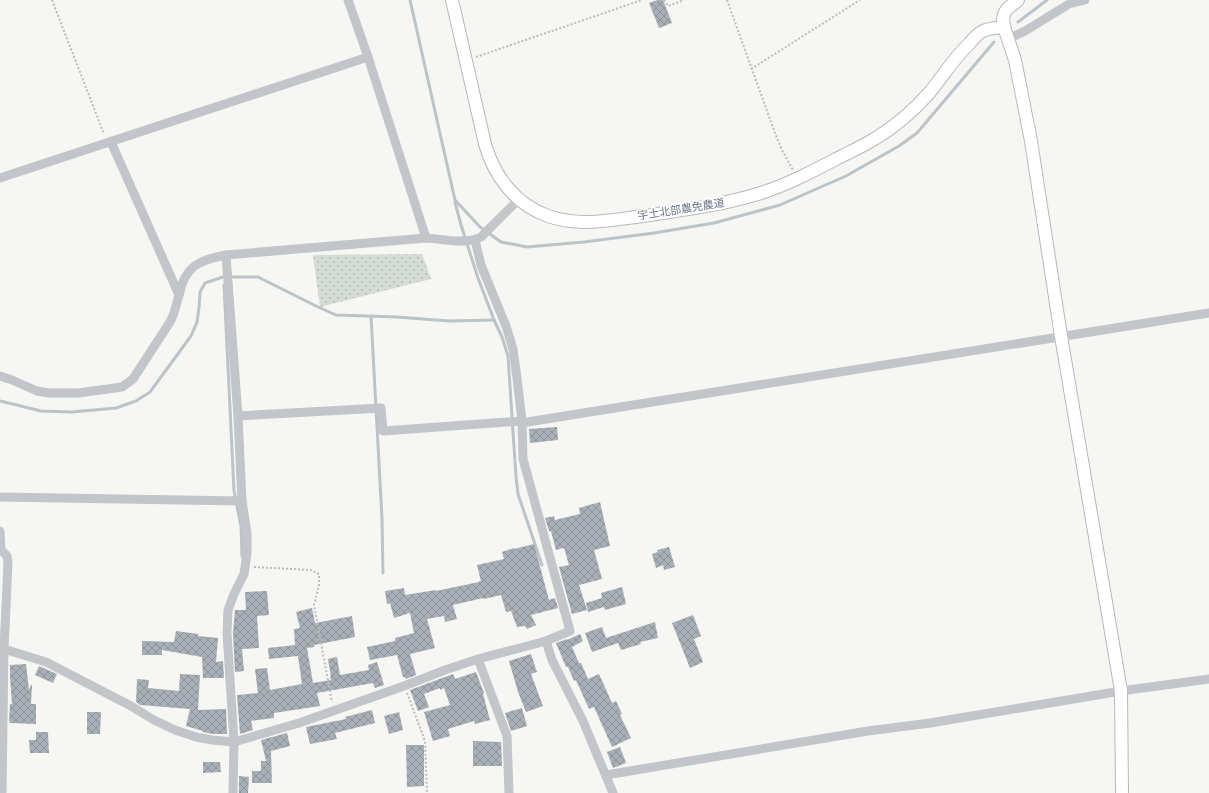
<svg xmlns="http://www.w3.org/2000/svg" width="1209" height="793" font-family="Figtree,'Noto Sans JP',sans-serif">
  <defs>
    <pattern id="grass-dots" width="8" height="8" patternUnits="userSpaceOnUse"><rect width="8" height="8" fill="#d5dcd3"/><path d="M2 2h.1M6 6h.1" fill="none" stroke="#b1b7b1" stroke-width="1.8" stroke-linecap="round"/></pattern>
    <pattern id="building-cross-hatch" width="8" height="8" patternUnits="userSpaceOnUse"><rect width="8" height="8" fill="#a8afb6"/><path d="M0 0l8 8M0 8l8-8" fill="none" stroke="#8d939a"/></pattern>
  </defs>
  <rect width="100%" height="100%" fill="#f6f7f3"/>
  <polygon fill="url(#grass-dots)" points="422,254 431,279 320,307 313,255"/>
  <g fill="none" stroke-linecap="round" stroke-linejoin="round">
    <g stroke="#bac4c9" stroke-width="3">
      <polyline points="410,0 455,200 480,227 501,242 527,247 584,242 654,233 714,223 780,205 846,176 899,146 917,133 994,42"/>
      <polyline points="1018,22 1047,0"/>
      <polyline points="455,202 461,225 478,278 494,320 502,337 508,356 516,477 518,494 542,565"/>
      <polyline points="224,285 234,491 241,526 242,556"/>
      <polyline points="371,316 382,519 383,573"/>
      <polyline points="0,401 41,411 72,412 116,408 136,401 150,392 191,336 197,322 199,308 200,292 205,283 223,277 258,277 316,306 336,315 397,317 449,321 494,320"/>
    </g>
  </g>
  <g fill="url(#building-cross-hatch)">
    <polygon points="658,0 663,0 672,23 659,28 649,3"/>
    <polygon points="557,427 558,440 530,443 529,429"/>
    <polygon points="600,502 610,546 594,550 602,579 579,585 587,610 572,614 559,567 569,565 564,548 556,550 551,531 549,531 545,518 554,516 555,520 580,514 579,508"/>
    <polygon points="534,544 549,600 555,598 558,608 531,615 536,625 527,629 525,626 517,627 511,611 506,612 501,595 484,599 483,598 453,605 457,619 445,622 444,616 427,619 435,648 410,654 416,675 406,679 405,677 403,677 397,655 370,660 367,647 395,641 395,638 414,633 410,613 394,618 390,603 387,604 385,591 404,588 405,595 436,590 436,591 479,582 479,581 481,581 477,565 504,559 502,552 514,548 514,549"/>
    <polygon points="669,547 675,567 664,570 663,565 656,568 652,554 658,552 657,550"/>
    <polygon points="622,587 626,604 605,610 604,607 588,612 586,603 602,598 601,593"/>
    <polygon points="267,591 269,615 257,616 259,648 242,649 244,671 235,672 233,633 235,610 246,610 245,592"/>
    <polygon points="312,608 315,623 352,616 355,637 314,645 314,647 307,648 313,683 331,680 330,677 331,677 328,659 337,657 340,675 369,670 368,665 377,662 384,685 375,688 373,683 317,693 320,706 274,713 274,718 251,721 253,730 240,734 237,695 258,693 255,669 267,668 270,690 302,684 298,656 269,659 268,648 295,645 294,629 300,628 296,612"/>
    <polygon points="693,615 701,636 694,639 703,662 690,668 672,623"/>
    <polygon points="655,622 658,638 640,642 641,644 621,650 618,643 592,652 585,633 602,627 606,638"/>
    <polygon points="176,631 198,634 198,636 218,638 216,662 223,661 224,678 203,678 202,657 162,650 162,655 142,655 142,641 174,642"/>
    <polygon points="580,634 583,641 572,647 579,663 581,663 588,679 599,674 612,703 616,701 622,714 620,715 631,738 612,747 594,707 589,709 576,680 574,681 568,667 566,667 556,643 567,639 567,640"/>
    <polygon points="531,654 537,672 531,674 543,706 526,712 518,692 509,661"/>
    <polygon points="26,664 29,690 31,685 32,685 31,704 36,704 36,724 10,723 10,721 9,721 10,704 12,704 10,677 10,665"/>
    <polygon points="39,666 57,674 53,683 35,675"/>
    <polygon points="476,672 484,693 483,694 490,720 475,724 474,721 448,729 450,736 433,741 424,712 450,705 444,688 440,690 440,688 424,694 429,707 418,711 410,690 453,674 455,679"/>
    <polygon points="180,674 200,675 198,710 226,709 227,734 213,734 203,732 203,731 186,726 190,709 140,705 136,702 137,679 149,680 148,688 179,691"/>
    <polygon points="522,708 527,726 511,731 505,713"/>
    <polygon points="372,710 375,723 335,733 337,739 310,744 306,727 346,719 345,717"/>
    <polygon points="87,712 101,712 100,734 87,734"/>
    <polygon points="399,712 403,730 389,734 384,716"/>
    <polygon points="36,732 48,732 49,753 30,753 29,740 36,740"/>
    <polygon points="287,733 290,746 271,751 272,783 252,783 252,771 261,771 261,761 266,761 261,740"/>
    <polygon points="473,741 501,742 502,766 473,766"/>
    <polygon points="406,745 424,745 424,786 407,787"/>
    <polygon points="620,747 626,763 613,768 607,752"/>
    <polygon points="203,762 220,762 221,772 203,773"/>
    <polygon points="239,776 249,777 248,793 239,793"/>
  </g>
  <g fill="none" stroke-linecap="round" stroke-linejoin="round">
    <g stroke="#b4b9be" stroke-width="14">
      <g id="secondary">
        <path d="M452,0L485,144C494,176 515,204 548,216C579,227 611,220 643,216C683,210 723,205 761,193C789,184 815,170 840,157C852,151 865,145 876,138C896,126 915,109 930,92C943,76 954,58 969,44C973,39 977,34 983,31C989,28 997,28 1004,27"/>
        <polyline points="1018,0 1007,9 1004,14 1003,19 1004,27 1015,60 1031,141 1061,336 1121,691 1122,793"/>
      </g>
    </g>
    <g stroke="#babcbf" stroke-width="2" stroke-dasharray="2 2" stroke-linecap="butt">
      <polyline points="52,0 104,134"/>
      <polyline points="664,0 668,6 684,0"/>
      <polyline points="727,0 775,133 782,150 793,170"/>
      <polyline points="476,57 642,0"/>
      <polyline points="751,69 860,0"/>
      <polyline points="254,567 311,570 319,574 319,585 314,605 332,702"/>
      <polyline points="407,693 425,741 427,793"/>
    </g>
    <g stroke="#c2c5c9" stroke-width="9">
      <polyline points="348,0 368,57 426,238"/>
      <polyline points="1008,39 1025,31 1069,4 1085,0"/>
      <polyline points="111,142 179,295"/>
      <polyline points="0,178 368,57"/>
      <polyline points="226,255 238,416 242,501 247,533 247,553 244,574 234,594 228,610 227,633 234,742 233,793"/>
      <path d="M0,376L12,380L37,391L49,393H78L122,387L133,379L170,322C175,313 176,305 179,295C185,266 199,260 226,255L426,238C443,239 465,245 481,237L519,199"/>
      <polyline points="238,416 381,408 383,431 522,421"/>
      <polyline points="521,423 1209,313"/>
      <polyline points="0,497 242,501"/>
      <polyline points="0,531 1,550 7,556 8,563 4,649 2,793"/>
      <polyline points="546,641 552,660 583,721 613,793"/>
      <polyline points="0,649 4,649 46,662 131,706 154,720 175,730 196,737 212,740 234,742 299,723 404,686 445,670 478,659 546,641 570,631 523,459 522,421 517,378 513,349 506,326 481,265 475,240"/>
      <polyline points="478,659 507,736 509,793"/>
      <polyline points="606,775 868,731 930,723 1121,691 1209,679"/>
    </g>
    <use href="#secondary" stroke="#fff" stroke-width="12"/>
  </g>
  <g text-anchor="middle" stroke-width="4" stroke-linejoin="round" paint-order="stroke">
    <g font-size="11" fill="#667484" stroke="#fff">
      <text transform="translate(681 209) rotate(-9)" y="4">宇土北部農免農道</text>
    </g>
  </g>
</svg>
